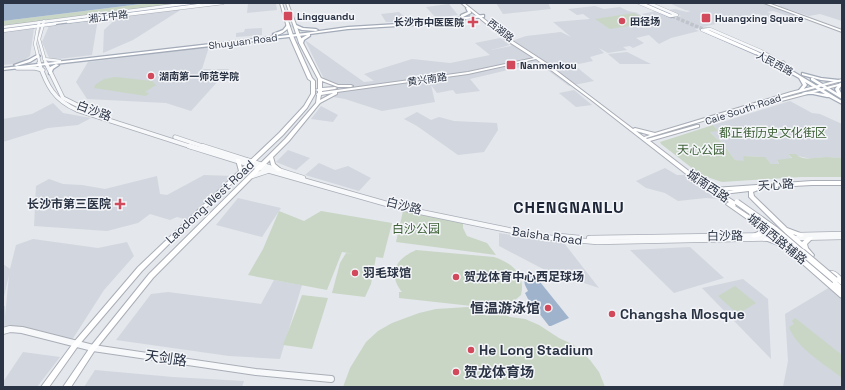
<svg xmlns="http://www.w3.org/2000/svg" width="845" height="390" font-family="'Space Grotesk','Noto Sans SC',sans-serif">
  <rect width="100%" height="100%" fill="#e4e7ec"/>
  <g fill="#d2d6de">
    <polygon points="248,3 276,3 277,10 247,13"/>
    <polygon points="496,3 548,3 551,9 503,14"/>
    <polygon points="669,3 764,3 807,19 800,20 773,11 767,12 782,18 775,19 758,14 707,26 695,29 699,31 671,38 659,44 649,35 636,38 644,43 633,48 630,46 623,47 627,50 608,53 599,48 604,53 590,57 593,61 574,65 594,81 569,86 538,63 470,79 480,91 456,94 453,90 437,93 431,85 435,102 382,111 345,99 327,96 325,87 338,85 324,79 305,40 364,82 374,81 364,74 412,59 450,63 490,55 475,43 500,38 510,45 491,50 511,46 509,42 526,36 561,32 571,37 553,22 590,19 583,14 577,15 568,9 595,6 604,9 620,7 628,11 638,13 637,13 644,17 649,24 649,18 642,14 656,11 672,18 681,16 668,10 675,9 687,12 691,11 685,10"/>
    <polygon points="777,3 842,3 842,21 820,14 809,16 781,7"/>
    <polygon points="449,4 458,15 436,18 426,7"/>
    <polygon points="182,9 133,40 103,53 104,30 118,17"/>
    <polygon points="399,12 410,22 386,22 381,14"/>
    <polygon points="98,19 92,55 50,60 42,42 49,26"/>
    <polygon points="34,28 30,56 20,63 3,65 3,32"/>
    <polygon points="262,28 262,35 236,37 236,33 244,32 245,29"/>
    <polygon points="209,47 202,69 229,69 191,111 166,103 87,99 76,82 88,62"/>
    <polygon points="627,52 651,64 620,64 608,54"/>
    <polygon points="574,90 592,105 576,107 559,93"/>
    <polygon points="790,101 812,113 820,114 842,124 842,158 822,157 812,159 788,154 792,159 777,161 779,164 771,164 764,157 743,156 745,161 739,161 735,160 721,141 717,139 709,131 718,131 713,125"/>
    <polygon points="53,103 63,113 91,118 78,125 48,128 3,142 3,119 32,114"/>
    <polygon points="321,106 338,115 333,122 311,119"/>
    <polygon points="417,112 431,120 439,117 454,121 497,123 498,130 484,152 458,155 417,126 404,119"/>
    <polygon points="288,150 310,158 296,170 276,162"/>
    <polygon points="319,163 335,170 348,166 371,178 359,191 305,175"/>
    <polygon points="665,168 677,175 685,175 718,199 706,198 678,201 665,193 646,188 636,181"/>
    <polygon points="204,175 233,176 188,220 177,217 170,220 150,214 138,223 107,231 34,226 36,186 49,179 63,184 82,185 105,189 157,176 160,194 167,195"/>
    <polygon points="238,198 281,208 262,237 216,225"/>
    <polygon points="499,233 564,243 599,288 545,270 499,246"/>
    <polygon points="33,239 98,248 127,242 134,256 104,290 72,340 3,329 3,306 5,306 5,317 9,275 3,301 3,264 10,269 16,245"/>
    <polygon points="690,247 724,278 674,293 630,250"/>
    <polygon points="743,279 768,299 771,359 702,288"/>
    <polygon points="274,280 302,285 280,359 229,356 116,340 151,294 168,292 261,304"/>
    <polygon points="830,287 842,298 842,387 783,387 788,361 785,314"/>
    <polygon points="23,352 60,357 37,387 3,387 3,382"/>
    <polygon points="95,370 173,377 244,381 242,387 84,387"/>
  </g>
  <g fill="#c9d6c5">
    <polygon points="149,3 185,3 3,26 3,21"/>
    <polygon points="634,13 645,19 646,23 610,29 595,19"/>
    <polygon points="116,77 152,81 156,85 145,92 149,93 146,96 94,88 95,85 104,79"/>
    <path d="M713,125L718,131L710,132L717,139L721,141L735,160L744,161L743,156L765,157L771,164H779L777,160L792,158L788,154H796C803,162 816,157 826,157C832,157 837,158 842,158V177H801L722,182L701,175L661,144L660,142Z"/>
    <polygon points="279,211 304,221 321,211 392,223 383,258 376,257 371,284 365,297 332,293 340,263 346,253 354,254 342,252 327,290 248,275 263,249"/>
    <polygon points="403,211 463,223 463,228 467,236 487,243 496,255 396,242"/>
    <path d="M416,250L494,257C512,263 526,274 521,295L508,306V310L399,298V292H402C387,273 396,259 416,250Z"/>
    <polygon points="735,286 756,303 738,314 718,296"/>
    <polygon points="302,295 328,298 312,349 283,345"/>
    <polygon points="468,307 494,310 510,317 525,319 539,325 559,338 574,345 590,360 599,372 605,387 343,387 350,368 366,342 378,331 392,323 419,313 436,309"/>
    <path d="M795,318L842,355V378C825,364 797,349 789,327L794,324L792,321Z"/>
  </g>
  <g fill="#9fb4cc">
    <polygon points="3,3 149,3 3,21"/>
    <polygon points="532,272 569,318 551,326 549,326 528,299 525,293 528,291 525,285 523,275"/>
  </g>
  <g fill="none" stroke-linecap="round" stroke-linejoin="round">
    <polyline stroke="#bfc3cb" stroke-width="3.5" stroke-dasharray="3.5 1.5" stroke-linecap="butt" points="672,16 705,30"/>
    <g stroke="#a9aeb7" stroke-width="3.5">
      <g id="tertiary-far3">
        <polyline points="639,3 670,16 677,15 649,3"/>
        <polyline points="44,21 39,39 46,64"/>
        <polyline points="39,22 35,44 40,64"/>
        <polyline points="68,22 223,3"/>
        <polyline points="3,27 190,3"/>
        <polyline points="3,31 55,24"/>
        <polyline points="756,53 702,30 710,29 761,51 784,64"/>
        <polyline points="44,59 60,61"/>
      </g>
    </g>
    <g stroke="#a9aeb7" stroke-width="5">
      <g id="tertiary-far2">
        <path d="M39,63C47,86 54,100 77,110L192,147"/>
        <polyline points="46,63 63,98 89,111"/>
        <polyline points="783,63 784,64"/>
        <polyline points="17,68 35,68 43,70"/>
        <polyline points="175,137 205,147"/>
      </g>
    </g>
    <g stroke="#a9aeb7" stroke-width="6">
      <g id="tertiary-far1">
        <polyline points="189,146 260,168 401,208 542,237 597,242 842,237"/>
        <polyline points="202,146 303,178"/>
        <polyline points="252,176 267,171"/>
        <polyline points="799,235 842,234"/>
        <polyline points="559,236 580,238"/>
        <polyline points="589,238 784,235"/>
      </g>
    </g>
    <g stroke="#a9aeb7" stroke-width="8">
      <polyline id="tertiary" points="3,331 10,329 22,330 93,348 256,372 331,379"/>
    </g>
    <g stroke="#a9aeb7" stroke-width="2">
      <g id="secondary">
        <polygon points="280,3 282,3 294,38 312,78 315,81 315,94 307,108 283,135 192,221 142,271 78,346 49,387 41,387 74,342 138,267 239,171 236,160 236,159 240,159 240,160 242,168 279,133 304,106 311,94 311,81 308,79 290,38"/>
        <path d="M286,3H288L303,43L321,78L338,85H351L353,86L351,87H338L322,81V88L335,87L337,88L335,89L322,91V92L468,72L534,58L506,40L461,3H464L508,38L545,62L633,129L635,128L655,133L791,92L842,79V81L793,94L646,138L647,139L697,125H699V127L650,141L694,175L696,173L698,174L714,186V188L812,181H842V185H812L758,188V190L753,192L754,196L787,228L803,234L804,235L803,236L801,237L793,234L802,242L808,237H812L813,238L807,244L808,248L814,255L813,257C809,258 804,253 802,250L749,197V191L723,194L737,203L738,204L735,206L771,230L829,280L832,279H834L842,286V298L840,297L782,246H781L765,240L764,239L765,238L767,237L776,240L765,231C763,235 757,239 752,237L751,236C753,233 757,233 759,231L757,226L727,205L726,204L729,202L711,192L709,191V190L699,184L590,99L536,59L468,74L337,92V94L320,103L289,141L273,157L275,164L281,169V171H277L271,165L270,160L153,278L95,350L71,387H63L91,346L149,274L285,139L316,103L317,95L316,94L318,93V91L315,90L318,89V79L299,43ZM333,93L320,100L321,95ZM636,131L650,135L644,137ZM734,190L722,192V194L718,191Z"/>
        <polygon points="764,3 768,3 842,30 842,32"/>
        <polygon points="842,83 842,85 774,103 772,102 773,101"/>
        <path d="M830,271C835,270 839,275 842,278V284H840L830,275L829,273Z"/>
      </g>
    </g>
    <g stroke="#a3abb8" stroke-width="2.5">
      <g id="primary">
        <polygon points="206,3 214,3 3,31 3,29"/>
        <polygon points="641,3 644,3 674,16 671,17"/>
        <polygon points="468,7 470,8 471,13 463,17 461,17 461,15 468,12 466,8"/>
        <polygon points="483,15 484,15 484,17 414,25 348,29 310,34 310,36 304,40 303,43 301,44 299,43 300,39 307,35 3,70 3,68 305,33 348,27 414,23"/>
        <path d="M287,25L290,26C285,32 280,35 273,36V34L283,30Z"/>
        <polygon points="294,25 296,25 303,28 316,29 318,30 316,31 302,30 294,27"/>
        <path d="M704,29H706L758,52L784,66L842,101V104L829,97H827L813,94H803L802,93C809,90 817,93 825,94L805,82L807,85L802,91H800L799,90L803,85L799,78L756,54L704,31Z"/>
        <polygon points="37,55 40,56 30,62 16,66 14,65 28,60"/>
        <polygon points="56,64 59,65 53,69 51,74 49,74 50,67"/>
        <polygon points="802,73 821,78 839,80 841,81 839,82 821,80 802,75"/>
        <polygon points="811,78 813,78 837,93 835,89 840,83 842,83 842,85 839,89 842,95 842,99 811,80"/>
      </g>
    </g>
    <use href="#tertiary-far3" stroke="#f7f8fa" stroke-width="2.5"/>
    <use href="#tertiary-far2" stroke="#f7f8fa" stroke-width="3.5"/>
    <use href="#tertiary-far1" stroke="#f7f8fa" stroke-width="4.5"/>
    <use href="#tertiary" stroke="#f7f8fa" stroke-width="6"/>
    <use href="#secondary" fill="#fff" fill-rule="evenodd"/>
    <use href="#primary" fill="#fff" fill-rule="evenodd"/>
    <g stroke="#a9aeb7" stroke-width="7" stroke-linecap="butt">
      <polyline id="secondary-bridge-far1" points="737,202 775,229 803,253"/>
    </g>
    <g stroke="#a9aeb7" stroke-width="8" stroke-linecap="butt">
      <polyline id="secondary-bridge" points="802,252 835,280"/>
    </g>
    <use href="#secondary-bridge-far1" stroke="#fff" stroke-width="5"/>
    <use href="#secondary-bridge" stroke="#fff" stroke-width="6"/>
  </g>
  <g fill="#d1495b" stroke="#f4f6f9" stroke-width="1.5">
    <rect x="283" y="11" width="10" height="10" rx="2"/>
    <rect x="701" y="13" width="10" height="10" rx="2"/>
    <circle cx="622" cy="21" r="4"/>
    <path d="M471 16h4v4h4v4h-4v4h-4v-4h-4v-4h4z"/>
    <rect x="506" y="60" width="10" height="10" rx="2"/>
    <circle cx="151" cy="76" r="4"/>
    <path d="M118 198h4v4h4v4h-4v4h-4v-4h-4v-4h4z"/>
    <circle cx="355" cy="273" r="4"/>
    <circle cx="456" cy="277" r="4"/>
    <circle cx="548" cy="308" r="4"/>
    <circle cx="612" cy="314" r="4"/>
    <circle cx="471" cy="350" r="4"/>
    <circle cx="456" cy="372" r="4"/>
  </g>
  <g text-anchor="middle" stroke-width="3" stroke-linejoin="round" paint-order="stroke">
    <g font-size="10" fill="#2b3445" stroke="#f4f6f9">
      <text transform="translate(108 16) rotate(-7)" y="4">湘江中路</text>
      <text transform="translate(501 30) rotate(38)" y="4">西湖路</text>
      <text transform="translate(243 41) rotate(-7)" y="4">Shuyuan Road</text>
      <text transform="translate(775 63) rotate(28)" y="4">人民西路</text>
      <text transform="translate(427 79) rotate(-8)" y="4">黄兴南路</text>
      <text transform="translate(743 109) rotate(-18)" y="4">Caie South Road</text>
    </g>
    <g font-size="10" font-weight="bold" fill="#2b3445" stroke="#f4f6f9" text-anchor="start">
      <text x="297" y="20">Lingguandu</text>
      <text x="715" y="22">Huangxing Square</text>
      <text x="630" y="25">田径场</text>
      <text x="464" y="26" text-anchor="end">长沙市中医医院</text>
      <text x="520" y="69">Nanmenkou</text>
      <text x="159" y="80">湖南第一师范学院</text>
    </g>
    <g font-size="12" fill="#2b3445" stroke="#f4f6f9">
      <text transform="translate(94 111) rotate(20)" y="4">白沙路</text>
      <text transform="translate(776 185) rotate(-4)" y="4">天心路</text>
      <text transform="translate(708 186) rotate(34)" y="4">城南西路</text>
      <text transform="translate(210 202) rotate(-43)" y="4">Laodong West Road</text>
      <text transform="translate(404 206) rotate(14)" y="4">白沙路</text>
      <text transform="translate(547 236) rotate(8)" y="4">Baisha Road</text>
      <text transform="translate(725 236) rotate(-1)" y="4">白沙路</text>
      <text transform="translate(777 239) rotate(39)" y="4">城南西路辅路</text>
    </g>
    <g font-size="12" fill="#3f6138" stroke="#f4f6f9">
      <text x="773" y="137">都正街历史文化街区</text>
      <text x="701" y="154">天心公园</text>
      <text x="416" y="233">白沙公园</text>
    </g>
    <g font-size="12" font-weight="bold" fill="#2b3445" stroke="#f4f6f9" text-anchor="start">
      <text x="111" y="208" text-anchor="end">长沙市第三医院</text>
      <text x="363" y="277">羽毛球馆</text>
      <text x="464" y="281">贺龙体育中心西足球场</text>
    </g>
    <g font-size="14" font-weight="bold" fill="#2b3445" stroke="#f4f6f9" text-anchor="start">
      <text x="540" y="313" text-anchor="end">恒温游泳馆</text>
      <text x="620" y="319">Changsha Mosque</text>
      <text x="479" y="355">He Long Stadium</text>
      <text x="464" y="377">贺龙体育场</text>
    </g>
    <g font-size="14" fill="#2b3445" stroke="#f4f6f9">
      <text transform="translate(166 358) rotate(8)" y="5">天剑路</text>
    </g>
    <g font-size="16" font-weight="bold" letter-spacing="1" fill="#1d2536" stroke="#f4f6f9">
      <text x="569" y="213">CHENGNANLU</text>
    </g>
  </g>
  <rect width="845" height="390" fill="none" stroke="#2b3445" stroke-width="8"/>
</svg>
